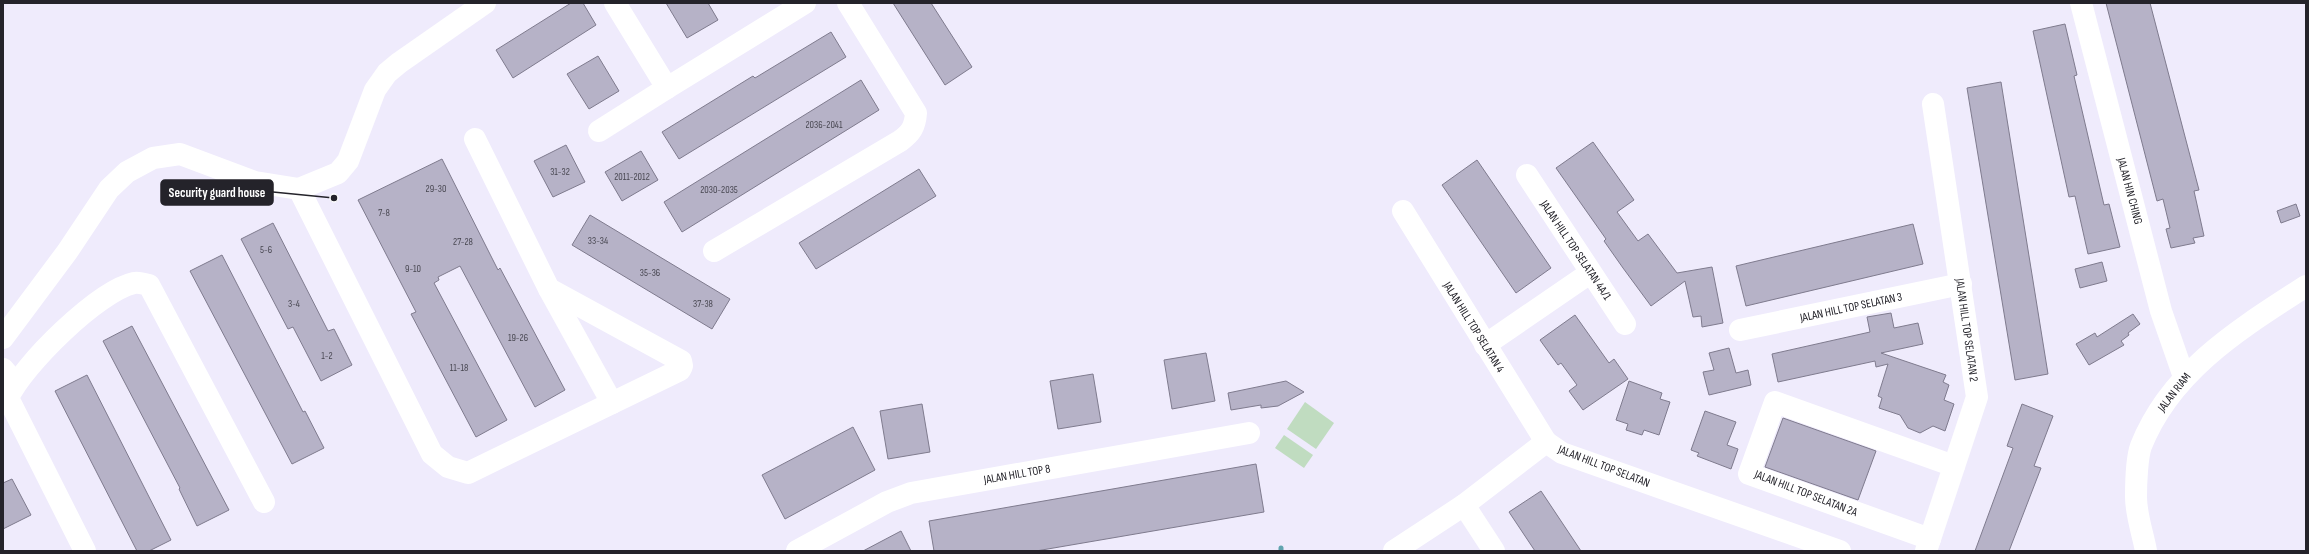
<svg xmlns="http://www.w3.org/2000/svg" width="2309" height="554" font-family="'Sofia Sans Condensed',sans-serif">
  <rect width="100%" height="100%" fill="#efebfc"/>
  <g fill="#c0dcc0">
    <polygon points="1305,402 1334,423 1316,449 1287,429"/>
    <polygon points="1284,435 1313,455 1304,468 1275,448"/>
  </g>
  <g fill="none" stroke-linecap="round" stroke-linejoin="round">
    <polyline stroke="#61a4af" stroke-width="5" points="1281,548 1281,551"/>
  </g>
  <g fill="#b6b2c7" stroke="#7f7b8e">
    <polygon points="571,3 583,3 596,25 513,78 496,50"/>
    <polygon points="666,3 708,3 718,20 687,38"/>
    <polygon points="893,3 931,3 972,67 945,85"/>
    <polygon points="2106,3 2150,3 2199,190 2194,191 2204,236 2193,238 2195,243 2171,248 2166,229 2170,228 2163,199 2157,201"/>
    <polygon points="2065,24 2077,75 2074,76 2104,205 2109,204 2120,247 2088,254 2075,196 2069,197 2033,31"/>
    <polygon points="831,32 846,57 679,159 662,132 753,76 755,78"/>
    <polygon points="598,56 619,91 589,109 567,74"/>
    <polygon points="861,80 879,110 682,232 664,202"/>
    <polygon points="2001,82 2048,374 2015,380 1967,88"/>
    <polygon points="1593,142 1634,200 1617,212 1638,241 1648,234 1677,273 1712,267 1723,323 1702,327 1701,316 1693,317 1685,281 1651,306 1623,268 1604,241 1606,239 1556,168"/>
    <polygon points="566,145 585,182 553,197 534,161"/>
    <polygon points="641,151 658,180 622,201 605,172"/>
    <polygon points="442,159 498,270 500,268 565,390 535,407 460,266 438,277 439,280 434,283 507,420 476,437 411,314 416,312 358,200"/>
    <polygon points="1477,160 1551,268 1516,293 1442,185"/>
    <polygon points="919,169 936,196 816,269 799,243"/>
    <polygon points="2296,204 2300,216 2281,223 2277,211"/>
    <polygon points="590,215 730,299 712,329 572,245"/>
    <polygon points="273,223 328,331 334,329 352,365 321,381 293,327 288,329 241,239"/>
    <polygon points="1913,224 1923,264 1746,306 1736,266"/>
    <polygon points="222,255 303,412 305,411 324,448 292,464 190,271"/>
    <polygon points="2102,262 2107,281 2080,288 2075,269"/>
    <polygon points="1891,313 1894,328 1918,323 1923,344 1881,353 1946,375 1943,382 1949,385 1944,400 1954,404 1945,431 1933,426 1920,433 1908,428 1900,415 1879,408 1882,398 1878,396 1888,364 1876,367 1875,361 1778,382 1772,354 1870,332 1867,317"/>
    <polygon points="2133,314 2140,324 2128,333 2129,335 2121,341 2124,345 2089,365 2076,344 2095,333 2097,337"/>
    <polygon points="1575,315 1609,363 1614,359 1628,379 1583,410 1569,391 1577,385 1561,363 1558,365 1540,340"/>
    <polygon points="132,326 229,510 197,526 179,489 180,488 103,341"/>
    <polygon points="1729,348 1736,373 1748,370 1751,385 1709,395 1703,372 1714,370 1709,353"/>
    <polygon points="1206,353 1215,401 1172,409 1164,360"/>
    <polygon points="1093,374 1101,422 1058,429 1050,381"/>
    <polygon points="87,375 171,540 149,551 137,551 55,391"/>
    <polygon points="1286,381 1304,392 1278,406 1261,408 1261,405 1231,410 1228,393"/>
    <polygon points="1629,381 1662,393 1660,399 1670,402 1659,435 1644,430 1642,435 1626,430 1628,424 1616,420"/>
    <polygon points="922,404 930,452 888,459 880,411"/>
    <polygon points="2022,404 2053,416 2034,466 2041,468 2009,551 1975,551 2013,448 2007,446"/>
    <polygon points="1705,411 1736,422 1727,445 1738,449 1731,469 1697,456 1699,453 1691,450"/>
    <polygon points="1783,418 1876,451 1858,500 1765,467"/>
    <polygon points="853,427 875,470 785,519 762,475"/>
    <polygon points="1256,464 1264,512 1036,551 934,551 929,521"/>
    <polygon points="12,479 31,515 3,529 3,483"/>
    <polygon points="1541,491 1581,551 1535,551 1509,512"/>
    <polygon points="901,531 911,551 863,551"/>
  </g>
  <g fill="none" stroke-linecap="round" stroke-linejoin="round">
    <g stroke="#fff" stroke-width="22">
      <polyline points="615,3 667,88 805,3"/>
      <polyline points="2081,3 2161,311 2184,377"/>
      <polyline points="599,131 667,88"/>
      <polyline points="1527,175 1625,324"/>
      <polyline points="299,189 338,173 348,161 375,90 387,73 399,63 485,3"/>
      <polyline points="1403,211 1546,442"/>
      <path d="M714,251L900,141C911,133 915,127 916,113L848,3"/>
      <polyline points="549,289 612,403"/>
      <polyline points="1740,330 1961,284"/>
      <polyline points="3,338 67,252 109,189 127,172 153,158 180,154 255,182 299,189 432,454 448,467 468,473 680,370 682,366 681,361 549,289 475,139"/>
      <polyline points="1485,345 1590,273"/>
      <polyline points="3,369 15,383"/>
      <polyline points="1464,505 1494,551"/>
      <polyline points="1930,539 1749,474 1775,402 1954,466"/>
      <path d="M85,551L8,398C23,365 98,291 134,283C139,282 144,284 149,285L264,502"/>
      <polyline points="797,551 887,502 911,493 1249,433"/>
      <polyline points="1394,551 1464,505 1546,442 1562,453 1840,551"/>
      <polyline points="1926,551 1977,397 1933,104"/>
    </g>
    <path stroke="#fff" stroke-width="22" d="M2146,551C2143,534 2136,515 2136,497C2136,485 2137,457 2141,446C2171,370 2241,328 2306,286"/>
  </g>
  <g text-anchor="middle" stroke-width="3.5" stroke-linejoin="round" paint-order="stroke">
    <g font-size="10" fill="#484751">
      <text x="824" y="128">2036-2041</text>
      <text x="560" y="175">31-32</text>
      <text x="632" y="180">2011-2012</text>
      <text x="436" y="192">29-30</text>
      <text x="719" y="193">2030-2035</text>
      <text x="384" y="216">7-8</text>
      <text x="598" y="244">33-34</text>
      <text x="463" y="245">27-28</text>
      <text x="266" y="253">5-6</text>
      <text x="413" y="272">9-10</text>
      <text x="650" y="276">35-36</text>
      <text x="294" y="307">3-4</text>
      <text x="703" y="307">37-38</text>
      <text x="518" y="341">19-26</text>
      <text x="327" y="359">1-2</text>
      <text x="459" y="371">11-18</text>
    </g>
    <g font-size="12" fill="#24232a" stroke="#fff">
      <text transform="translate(2130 191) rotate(75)" y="4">JALAN HIN CHING</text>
      <text transform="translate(1576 250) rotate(56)" y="4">JALAN HILL TOP SELATAN 4A/1</text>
      <text transform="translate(1851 307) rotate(-12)" y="4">JALAN HILL TOP SELATAN 3</text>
      <text transform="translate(1474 327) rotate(58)" y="4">JALAN HILL TOP SELATAN 4</text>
      <text transform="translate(1967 330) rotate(82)" y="4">JALAN HILL TOP SELATAN 2</text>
      <text transform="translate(2174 392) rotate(-52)" y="4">JALAN RIAM</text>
      <text transform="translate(1604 466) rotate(21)" y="4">JALAN HILL TOP SELATAN</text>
      <text transform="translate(1017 474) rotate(-10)" y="4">JALAN HILL TOP 8</text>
      <text transform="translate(1806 493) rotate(21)" y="4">JALAN HILL TOP SELATAN 2A</text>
    </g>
  </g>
  <path fill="none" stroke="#24232a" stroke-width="1.5" d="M334 198L273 192"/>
  <circle fill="#24232a" stroke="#fff" stroke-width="1.5" cx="334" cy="198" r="4"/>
  <rect fill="#24232a" stroke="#24232a" stroke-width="1.5" x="161" y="180" width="112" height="25" rx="4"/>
  <g font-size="13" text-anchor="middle" font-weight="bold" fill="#fff">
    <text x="217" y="197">Security guard house</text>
  </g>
  <rect width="2309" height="554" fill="none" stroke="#24232a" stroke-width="8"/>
</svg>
